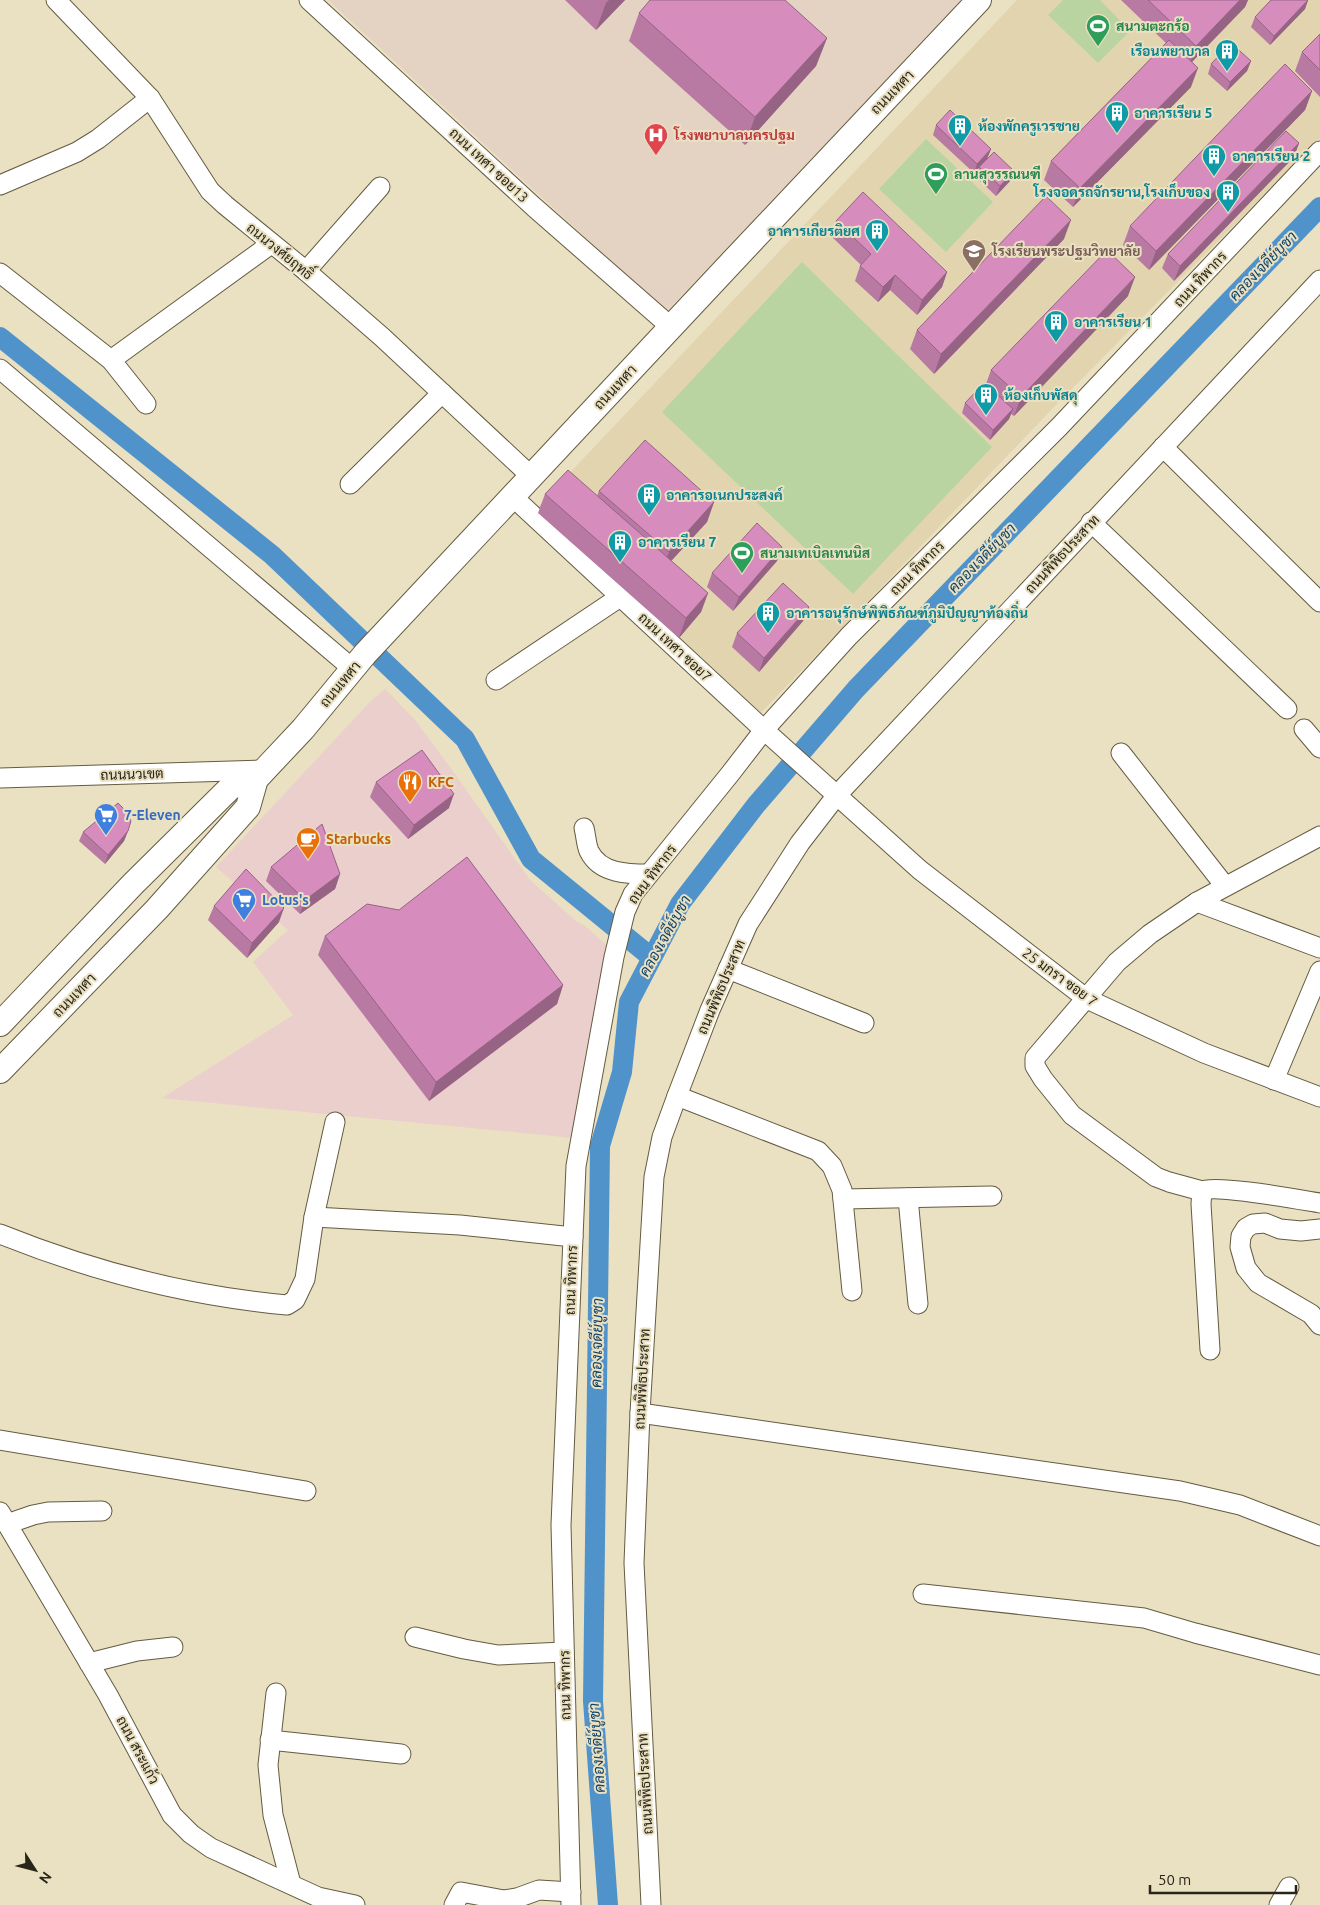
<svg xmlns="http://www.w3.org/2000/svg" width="1320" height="1905" font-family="Ubuntu,Sarabun,sans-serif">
  <rect width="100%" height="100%" fill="#eae0c2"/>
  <polygon fill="#eacfcc" points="385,689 415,720 452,770 530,880 577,922 585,926 610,948 574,1138 162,1098 293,1015 253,962 288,930 216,867 370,702"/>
  <polygon fill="#e1d4af" points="1017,0 1320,0 1320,138 1055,406 756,718 530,515"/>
  <polygon fill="#e4d3c2" points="328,0 962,0 666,312"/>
  <g fill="#b9d4a1">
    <polygon points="1063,0 1100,0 1130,31 1098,63 1048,15"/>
    <polygon points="926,139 993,202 946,252 879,189"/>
    <polygon points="802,262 992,447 853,594 662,412"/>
  </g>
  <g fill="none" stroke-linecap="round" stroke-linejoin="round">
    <g stroke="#5093ca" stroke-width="20">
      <polyline points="0,337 272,555 465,739 531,859 651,957"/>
      <polyline points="608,1905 593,1701 600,1146 622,1072 629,1002 680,904 756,805 856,689 1320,207"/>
    </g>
    <g stroke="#645b41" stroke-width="21">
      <g id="minor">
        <polyline points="56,0 150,98 210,191 225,205 306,271 382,337 532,477"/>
        <polyline points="309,0 534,207 671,327"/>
        <polyline points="0,185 77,152 98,139 150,98"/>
        <polyline points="306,271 380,187"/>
        <polyline points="0,273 111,360 146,404"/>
        <polyline points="111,360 271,244"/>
        <polyline points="0,369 353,669"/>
        <polyline points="1163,447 1320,602"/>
        <polyline points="350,484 442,393"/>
        <polyline points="513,497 764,730 920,870 1087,999 1204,1053 1320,1097"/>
        <polyline points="1091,522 1287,709"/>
        <polyline points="496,680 620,597"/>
        <polyline points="1304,729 1320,748"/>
        <polyline points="1121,753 1225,886"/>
        <polyline points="0,778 264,770"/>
        <path d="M584,828C586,835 586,844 589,851C600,874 628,874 649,874"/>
        <polyline points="1197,902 1320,948"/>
        <polyline points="728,969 864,1023"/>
        <polyline points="1274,1080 1320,971"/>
        <polyline points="677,1096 818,1151 832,1166 842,1190 852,1291"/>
        <polyline points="1202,1191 1169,1182 1156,1177 1072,1115 1043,1079 1035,1066 1035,1058 1117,962 1150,934 1197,902 1320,836"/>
        <polyline points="908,1198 918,1304"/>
        <polyline points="843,1199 992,1196"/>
        <polyline points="314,1217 460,1225 573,1237"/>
        <polyline points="1320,1229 1301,1231 1280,1229 1265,1223 1253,1224 1246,1228 1241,1236 1240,1247 1246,1268 1258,1283 1311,1314 1320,1325"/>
        <path d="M0,1234C92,1271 188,1296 287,1305L295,1300L305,1279L314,1217L335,1122"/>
        <path d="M1210,1350L1201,1204L1202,1191C1214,1184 1301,1200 1320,1203"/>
        <polyline points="640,1413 1180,1491 1240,1505 1320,1536"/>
        <polyline points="0,1440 306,1491"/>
        <polyline points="0,1512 108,1695 172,1815 191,1834 211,1848 318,1897 355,1905"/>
        <polyline points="7,1524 33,1515 48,1512 102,1511"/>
        <polyline points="923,1594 1144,1618 1195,1633 1320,1665"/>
        <polyline points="415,1637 464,1649 498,1655 564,1652"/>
        <polyline points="89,1663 137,1651 173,1647"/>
        <polyline points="276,1693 268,1765 273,1815 291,1884"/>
        <polyline points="270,1740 401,1754"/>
        <polyline points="454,1905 461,1892 504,1900 517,1898 539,1890 571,1892"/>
        <polyline points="571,1905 561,1525 576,1166 614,957 625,912 633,894 730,774 764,730 849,636 1059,427 1320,151"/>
        <polyline points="651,1905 634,1563 640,1413 654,1177 662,1137 677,1096 710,1010 748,924 800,843 837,795 1320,280"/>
        <polyline points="1279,1905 1289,1887"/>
      </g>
    </g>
    <g stroke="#645b41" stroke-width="26">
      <g id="major">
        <polyline points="0,1024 133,884 231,787 256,779"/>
        <polyline points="0,1071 157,909 248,807 256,779 303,729 365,654 731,263 979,0"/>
      </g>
    </g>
    <use href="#minor" stroke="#fff" stroke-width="19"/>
    <use href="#major" stroke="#fff" stroke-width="24"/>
  </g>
  <g fill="#b879a3">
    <polygon points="565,0 625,0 596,30"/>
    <polygon points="1121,0 1248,0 1245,7 1192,62 1191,87 1073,207 1044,180 1051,161 1166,43"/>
    <polygon points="1271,0 1308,0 1305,9 1270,45 1251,27 1255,17"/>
    <polygon points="639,13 827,38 816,66 745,145 629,41"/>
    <polygon points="1320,34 1320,97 1295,71 1302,52"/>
    <polygon points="1251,61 1247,71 1227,91 1208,74 1211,64"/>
    <polygon points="1312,91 1305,110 1149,270 1123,245 1130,226"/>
    <polygon points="936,125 991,149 987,158 1014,171 1010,181 996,196 976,177 979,167 974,173 933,135"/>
    <polygon points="1299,143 1294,157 1174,281 1162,268 1168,254"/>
    <polygon points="836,221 947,272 942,287 917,315 890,290 878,302 855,281 860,266 861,265 831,236"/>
    <polygon points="1064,239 934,374 910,349 917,330"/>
    <polygon points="1128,296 1014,416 1011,414 1009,419 990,440 962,413 965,403 986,384 991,370"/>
    <polygon points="599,491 714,502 707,522 671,561 708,593 701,612 679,638 538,513 545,494 597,496"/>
    <polygon points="777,561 733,611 707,587 712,573"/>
    <polygon points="809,607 803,621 759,672 732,647 737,633"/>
    <polygon points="376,782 449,808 408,839 370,797"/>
    <polygon points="128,831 124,841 105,864 79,841 83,832"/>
    <polygon points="271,867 340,874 335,889 300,914 266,881"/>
    <polygon points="214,906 279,922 247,958 208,920"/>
    <polygon points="325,936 563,985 557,1004 429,1101 318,955"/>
  </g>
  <g fill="#966384">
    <polygon points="609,0 625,0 596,30 606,3"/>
    <polygon points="1240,0 1248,0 1245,7 1189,65 1196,46"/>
    <polygon points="1308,0 1305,9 1270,45 1274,36"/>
    <polygon points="827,38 816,66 745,145 755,117"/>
    <polygon points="1251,61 1247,71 1227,91 1230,82"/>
    <polygon points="1198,68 1191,87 1073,207 1080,188"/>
    <polygon points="1312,91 1305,110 1149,270 1156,251"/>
    <polygon points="1299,143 1294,157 1174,281 1180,266"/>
    <polygon points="991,149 987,159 974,173 977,164"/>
    <polygon points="1014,171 1010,181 996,196 1000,186"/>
    <polygon points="1071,220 1064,239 934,374 941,354"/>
    <polygon points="947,272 942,287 917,315 922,300"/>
    <polygon points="895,275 890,290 878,302 883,287"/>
    <polygon points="1135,277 1128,296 1014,416 1021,397"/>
    <polygon points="1013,409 1009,419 990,440 993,430"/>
    <polygon points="714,502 707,522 662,571 669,552"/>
    <polygon points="782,547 777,561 733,611 739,597"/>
    <polygon points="708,593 701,612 679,638 686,618"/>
    <polygon points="809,607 803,621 759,672 764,658"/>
    <polygon points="454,794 449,808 408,839 414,825"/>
    <polygon points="128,831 124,841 105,864 108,855"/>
    <polygon points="340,874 335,889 300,914 305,900"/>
    <polygon points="284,908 279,922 247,958 252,943"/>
    <polygon points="563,985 557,1004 429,1101 436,1082"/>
  </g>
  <g fill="#d68dbd" stroke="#966384">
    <polygon points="650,0 785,0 827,38 755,117 639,13"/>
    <polygon points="1148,0 1240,0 1196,46"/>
    <polygon points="1271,0 1308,0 1274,36 1255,17"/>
    <polygon points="1320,34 1320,70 1302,52"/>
    <polygon points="1169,40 1198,68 1080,188 1051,161"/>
    <polygon points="1231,43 1251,61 1230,82 1211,64"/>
    <polygon points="1285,64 1312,91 1156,251 1130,226"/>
    <polygon points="950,110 991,149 977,164 936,125"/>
    <polygon points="1286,131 1299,143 1180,266 1168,254"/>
    <polygon points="994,152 1014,171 1000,186 979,167"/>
    <polygon points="863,192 947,272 922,300 895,275 883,287 860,266 871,254 836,221"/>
    <polygon points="1046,196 1071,220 941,354 917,330"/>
    <polygon points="1107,250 1135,277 1021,397 991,370"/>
    <polygon points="984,383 1013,409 993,430 965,403"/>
    <polygon points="645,440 714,502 669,552 599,491"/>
    <polygon points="568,470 708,593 686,618 545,494"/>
    <polygon points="757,523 782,547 739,597 712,573"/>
    <polygon points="783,583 809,607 764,658 737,633"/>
    <polygon points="422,750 454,794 414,825 376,782"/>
    <polygon points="118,803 125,810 131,821 128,831 108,855 83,832"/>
    <polygon points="322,824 340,874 305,900 271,867"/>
    <polygon points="467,857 563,985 436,1082 325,936 367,904 399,910"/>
    <polygon points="246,869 284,908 252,943 214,906"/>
  </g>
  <defs>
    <g id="stadium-pin" transform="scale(1.25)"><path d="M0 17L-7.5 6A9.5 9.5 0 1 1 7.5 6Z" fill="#2e9e5b" stroke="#eae0c2"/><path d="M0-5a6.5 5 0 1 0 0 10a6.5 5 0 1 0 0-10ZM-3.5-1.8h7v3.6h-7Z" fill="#fff"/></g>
    <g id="building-pin" transform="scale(1.25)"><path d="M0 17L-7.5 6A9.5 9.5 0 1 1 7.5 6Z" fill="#0f9aa8" stroke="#eae0c2"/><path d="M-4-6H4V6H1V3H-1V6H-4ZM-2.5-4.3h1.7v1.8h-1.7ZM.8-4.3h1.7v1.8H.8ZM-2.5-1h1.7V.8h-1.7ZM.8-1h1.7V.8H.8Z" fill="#fff"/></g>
    <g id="hospital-pin" transform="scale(1.25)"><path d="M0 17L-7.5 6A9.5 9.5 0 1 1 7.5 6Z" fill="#e0444e" stroke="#eae0c2"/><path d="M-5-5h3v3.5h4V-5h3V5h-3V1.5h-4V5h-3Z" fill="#fff"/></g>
    <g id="school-pin" transform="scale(1.25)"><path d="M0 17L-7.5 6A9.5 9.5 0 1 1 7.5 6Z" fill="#8d6e63" stroke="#eae0c2"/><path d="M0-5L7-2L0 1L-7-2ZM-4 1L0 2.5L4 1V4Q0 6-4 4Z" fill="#fff"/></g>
    <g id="restaurant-pin" transform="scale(1.25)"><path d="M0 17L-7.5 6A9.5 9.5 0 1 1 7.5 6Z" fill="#e8710a" stroke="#eae0c2"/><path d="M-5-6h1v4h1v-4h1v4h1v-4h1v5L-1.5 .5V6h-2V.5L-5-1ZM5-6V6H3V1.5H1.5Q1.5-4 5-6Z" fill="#fff"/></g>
    <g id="supermarket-pin" transform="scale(1.25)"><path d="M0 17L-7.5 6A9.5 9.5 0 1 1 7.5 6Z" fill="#3f7fe0" stroke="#eae0c2"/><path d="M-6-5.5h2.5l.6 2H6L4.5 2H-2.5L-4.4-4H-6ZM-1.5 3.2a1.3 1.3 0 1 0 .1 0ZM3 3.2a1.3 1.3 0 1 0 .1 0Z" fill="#fff"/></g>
    <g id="cafe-pin" transform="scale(1.25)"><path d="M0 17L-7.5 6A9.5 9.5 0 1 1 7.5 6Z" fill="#e8710a" stroke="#eae0c2"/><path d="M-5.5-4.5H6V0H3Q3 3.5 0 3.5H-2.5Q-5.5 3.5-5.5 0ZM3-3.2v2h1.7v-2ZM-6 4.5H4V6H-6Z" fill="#fff"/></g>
  </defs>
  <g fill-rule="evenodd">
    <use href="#stadium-pin" x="1098" y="26"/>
    <use href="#building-pin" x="1227" y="51"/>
    <use href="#building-pin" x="1117" y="113"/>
    <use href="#building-pin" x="960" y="126"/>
    <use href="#hospital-pin" x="656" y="135"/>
    <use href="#building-pin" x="1214" y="156"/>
    <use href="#stadium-pin" x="936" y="174"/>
    <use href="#building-pin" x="1228" y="192"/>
    <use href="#building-pin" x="877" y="231"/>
    <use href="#school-pin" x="974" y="251"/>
    <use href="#building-pin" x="1056" y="322"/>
    <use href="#building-pin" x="986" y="395"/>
    <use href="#building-pin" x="649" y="495"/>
    <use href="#building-pin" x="620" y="542"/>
    <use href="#stadium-pin" x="742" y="553"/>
    <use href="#building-pin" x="768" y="613"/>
    <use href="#restaurant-pin" x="410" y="782"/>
    <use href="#supermarket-pin" x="106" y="815"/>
    <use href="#cafe-pin" x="308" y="839"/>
    <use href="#supermarket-pin" x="244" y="900"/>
  </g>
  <g text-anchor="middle" stroke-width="4" stroke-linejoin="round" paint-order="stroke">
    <g font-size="14" font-weight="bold" fill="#27864d" stroke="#eae0c2" text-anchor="start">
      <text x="1116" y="31">สนามตะกร้อ</text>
      <text x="954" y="179">ลานสุวรรณนฑี</text>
      <text x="760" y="558">สนามเทเบิลเทนนิส</text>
    </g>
    <g font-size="14" font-weight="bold" fill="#0d838f" stroke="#eae0c2" text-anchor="start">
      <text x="1210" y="56" text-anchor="end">เรือนพยาบาล</text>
      <text x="1134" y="118">อาคารเรียน 5</text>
      <text x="978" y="131">ห้องพักครูเวรชาย</text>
      <text x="1232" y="161">อาคารเรียน 2</text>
      <text x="1210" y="197" text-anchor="end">โรงจอดรถจักรยาน,โรงเก็บของ</text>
      <text x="860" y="236" text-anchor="end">อาคารเกียรติยศ</text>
      <text x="1074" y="327">อาคารเรียน 1</text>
      <text x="1004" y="400">ห้องเก็บพัสดุ</text>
      <text x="666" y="500">อาคารอเนกประสงค์</text>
      <text x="638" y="547">อาคารเรียน 7</text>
      <text x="786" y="618">อาคารอนุรักษ์พิพิธภัณฑ์ภูมิปัญญาท้องถิ่น</text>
    </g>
    <g font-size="14" fill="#282519" stroke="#eae0c2">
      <text transform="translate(892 92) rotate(-46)" y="5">ถนนเทศา</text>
      <text transform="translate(489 165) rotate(43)" y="5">ถนน เทศา ซอย13</text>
      <text transform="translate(280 251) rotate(39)" y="5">ถนนวงศ์ยฤทธิ์</text>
      <text transform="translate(1200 279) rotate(-47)" y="5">ถนน ทิพากร</text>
      <text transform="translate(615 387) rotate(-47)" y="5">ถนนเทศา</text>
      <text transform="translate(1062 554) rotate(-47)" y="5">ถนนพิพิธประสาท</text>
      <text transform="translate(917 568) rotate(-45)" y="5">ถนน ทิพากร</text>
      <text transform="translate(675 647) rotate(43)" y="5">ถนน เทศา ซอย7</text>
      <text transform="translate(340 684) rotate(-50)" y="5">ถนนเทศา</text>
      <text transform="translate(132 774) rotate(-2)" y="5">ถนนนวเขต</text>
      <text transform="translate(652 874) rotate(-53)" y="5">ถนน ทิพากร</text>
      <text transform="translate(1060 977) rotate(36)" y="5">25 มกรา ซอย 7</text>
      <text transform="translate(721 987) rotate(-67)" y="5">ถนนพิพิธประสาท</text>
      <text transform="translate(74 995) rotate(-46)" y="5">ถนนเทศา</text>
      <text transform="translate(571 1280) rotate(-88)" y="5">ถนน ทิพากร</text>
      <text transform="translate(642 1379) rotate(-87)" y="5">ถนนพิพิธประสาท</text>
      <text transform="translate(565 1685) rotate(-91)" y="5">ถนน ทิพากร</text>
      <text transform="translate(138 1750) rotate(62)" y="5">ถนน สระแก้ว</text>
      <text transform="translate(645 1784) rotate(-93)" y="5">ถนนพิพิธประสาท</text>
    </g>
    <g font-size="14" font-weight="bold" fill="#be3a42" stroke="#eae0c2" text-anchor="start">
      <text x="674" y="140">โรงพยาบาลนครปฐม</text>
    </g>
    <g font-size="14" font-weight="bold" fill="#785e54" stroke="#eae0c2" text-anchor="start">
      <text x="992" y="256">โรงเรียนพระปฐมวิทยาลัย</text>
    </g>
    <g font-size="14" font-weight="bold" fill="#c56008" stroke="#eae0c2" text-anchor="start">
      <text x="428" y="787">KFC</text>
      <text x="326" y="844">Starbucks</text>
    </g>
    <g font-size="14" font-weight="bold" fill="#366cbe" stroke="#eae0c2" text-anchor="start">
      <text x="124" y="820">7-Eleven</text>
      <text x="262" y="905">Lotus's</text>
    </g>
    <g font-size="15" font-style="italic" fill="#114369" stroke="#eae0c2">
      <text transform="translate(1263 266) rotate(-46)" y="5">คลองเจดีย์บูชา</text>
      <text transform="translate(982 558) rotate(-46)" y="5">คลองเจดีย์บูชา</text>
      <text transform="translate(665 936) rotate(-61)" y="5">คลองเจดีย์บูชา</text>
      <text transform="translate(597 1343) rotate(-89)" y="5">คลองเจดีย์บูชา</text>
      <text transform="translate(597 1748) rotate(-94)" y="5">คลองเจดีย์บูชา</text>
    </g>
  </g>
  <g transform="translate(35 1870) rotate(126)" stroke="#eae0c2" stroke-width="4" paint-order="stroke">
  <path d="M0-4L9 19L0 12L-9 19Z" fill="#282519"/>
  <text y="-8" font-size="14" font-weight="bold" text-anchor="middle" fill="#282519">N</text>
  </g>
  <path d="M1150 1885v8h146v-8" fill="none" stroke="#282519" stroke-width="2.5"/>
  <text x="1158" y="1885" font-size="15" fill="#282519" stroke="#eae0c2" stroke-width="4" paint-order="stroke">50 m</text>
</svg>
